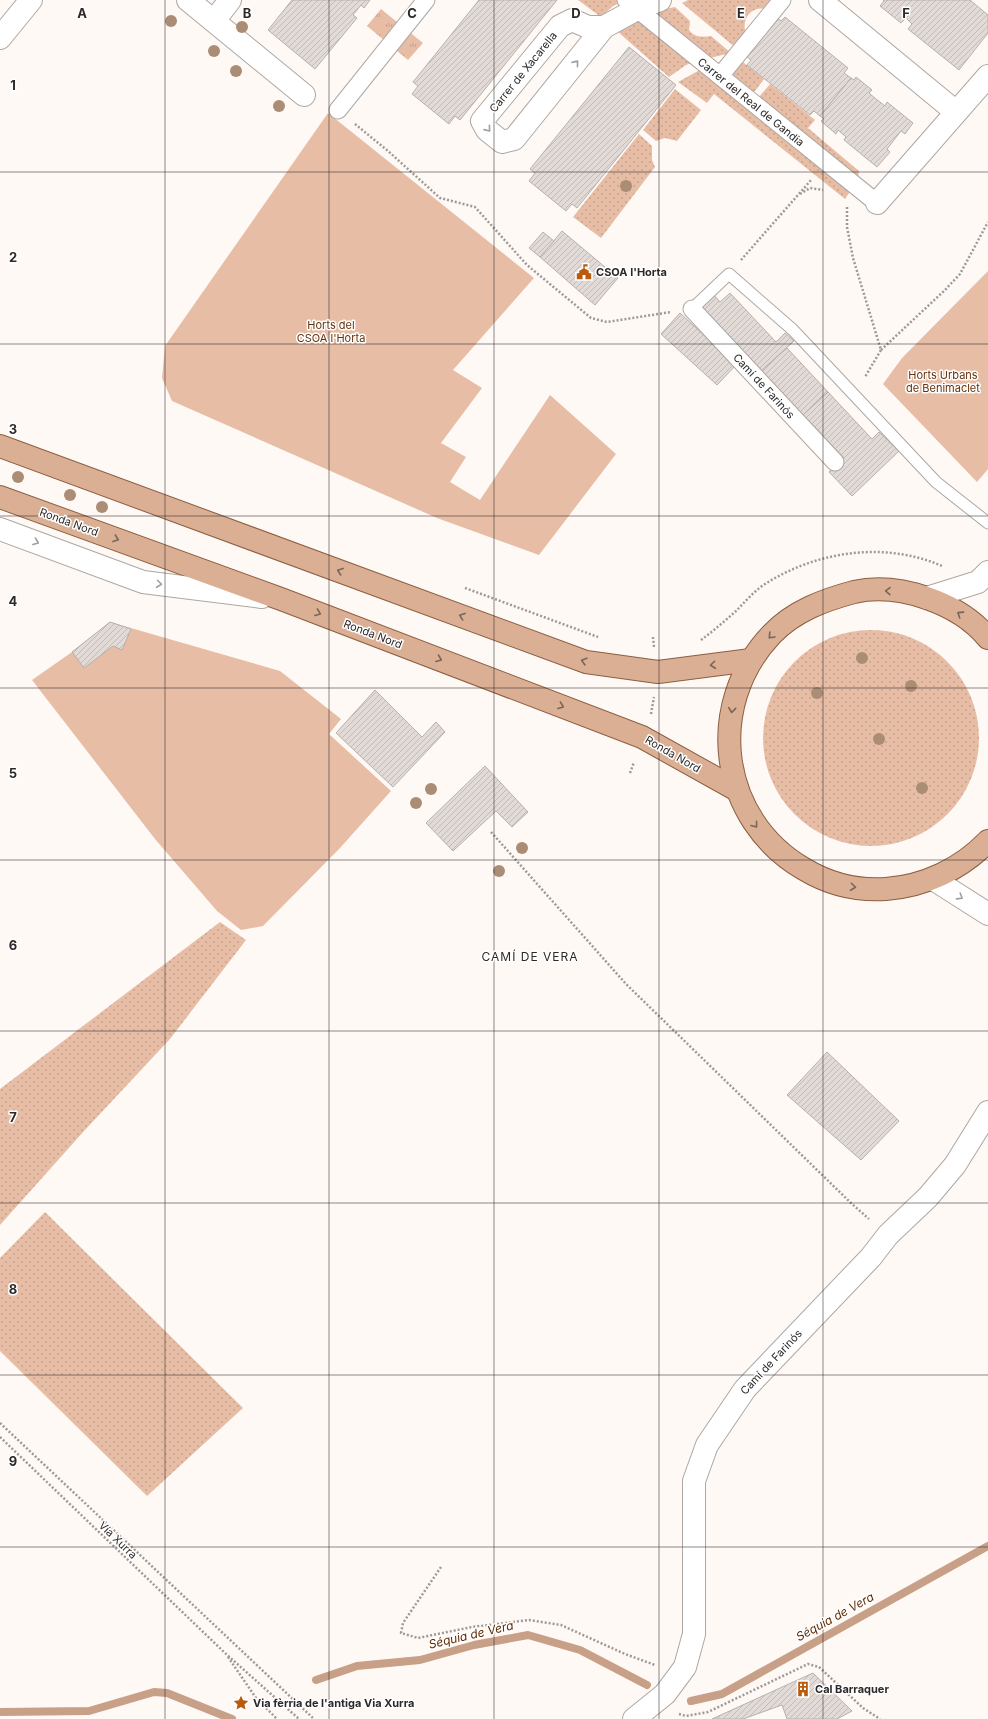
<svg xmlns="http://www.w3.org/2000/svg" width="988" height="1719" font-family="Inter,sans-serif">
  <defs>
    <pattern id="grass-dots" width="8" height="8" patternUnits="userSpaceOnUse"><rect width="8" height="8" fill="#e7bda5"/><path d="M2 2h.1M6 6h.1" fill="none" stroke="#c6a28e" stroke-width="1.8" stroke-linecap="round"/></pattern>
    <pattern id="park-tufts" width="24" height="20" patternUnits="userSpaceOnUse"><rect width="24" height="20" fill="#e7bda5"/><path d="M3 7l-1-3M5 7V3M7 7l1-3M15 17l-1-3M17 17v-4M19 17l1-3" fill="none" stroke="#c6a28e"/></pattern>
    <pattern id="building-hatch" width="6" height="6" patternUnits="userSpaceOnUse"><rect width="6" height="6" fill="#e2dad6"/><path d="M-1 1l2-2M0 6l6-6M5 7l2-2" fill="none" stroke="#c2bbb8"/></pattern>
  </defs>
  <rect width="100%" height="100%" fill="#fff9f6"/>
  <g fill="url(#grass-dots)">
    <polygon points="578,0 626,0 613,6 601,17"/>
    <path d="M688,0H773L766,9C750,6 741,20 746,34L736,48L682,3Z"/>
    <path d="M675,7L690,21L689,30C695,38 702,37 711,36L731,53L697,61L686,65L669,77L617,31L659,10Z"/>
    <polygon points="739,59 764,79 755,91 735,93 764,108 759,97 770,84 815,120 808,128 859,171 858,180 845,199 714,94 707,103 678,82 705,67 728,63"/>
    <polygon points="675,89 701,110 677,141 665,138 656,141 643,130"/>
    <polygon points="639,134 652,146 652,160 655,167 601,238 573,217"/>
    <circle cx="871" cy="738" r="108"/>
    <polygon points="220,922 246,940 170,1039 84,1131 0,1225 0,1089"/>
    <polygon points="45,1212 243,1408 147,1496 0,1351 0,1258"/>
  </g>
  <polygon fill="url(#park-tufts)" points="381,9 423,43 408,60 367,26"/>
  <g fill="#e7bda5">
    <polygon points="328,113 534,278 453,370 482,388 441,443 466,457 450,482 480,500 550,395 616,454 539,555 437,518 172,401 162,378 165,346"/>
    <polygon points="988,271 988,469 977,482 883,384 902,358"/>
    <polygon points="110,622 280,671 341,719 329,734 391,791 340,848 263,926 241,930 217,911 155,839 32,680 72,652"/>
  </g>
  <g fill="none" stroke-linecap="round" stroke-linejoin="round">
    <g stroke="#c89f87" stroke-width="8">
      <polyline points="316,1680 357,1666 420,1660 474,1645 528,1635 580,1650 647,1685"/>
      <polyline points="691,1701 722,1694 988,1546"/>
      <polyline points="0,1712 89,1711 154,1692 167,1693 232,1719"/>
    </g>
  </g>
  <g fill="url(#building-hatch)" stroke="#b7b0ac">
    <polygon points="292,0 370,0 364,8 361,5 353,15 357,18 315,69 268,30"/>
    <polygon points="479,0 557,0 460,120 455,116 449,124 412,94 418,86 413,82"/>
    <polygon points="883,0 970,0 988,15 988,33 959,70 908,29 912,24 906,18 901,23 880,6 884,1"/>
    <polygon points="785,17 848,68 844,73 851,78 820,116 814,111 810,115 747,65 751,60 746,56 777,18 781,21"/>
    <polygon points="629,47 676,85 577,208 572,204 566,211 529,181 535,173 530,169"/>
    <polygon points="856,77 872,90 869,93 876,99 885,106 887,102 913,123 905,134 901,131 887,149 890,152 877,167 844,140 846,137 838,130 836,134 821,121 824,119 820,116 851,78 854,80"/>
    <polygon points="562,231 618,278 595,305 540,257"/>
    <polygon points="543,232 554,241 540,257 529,248"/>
    <polygon points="730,293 776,342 785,333 794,341 761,371 701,307 714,295 720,302"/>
    <polygon points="680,313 736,365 717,385 661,334"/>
    <polygon points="787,348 828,392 803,415 761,371"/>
    <polygon points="828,392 872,439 879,432 899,451 852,496 829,472 844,458 803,415"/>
    <polygon points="110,622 131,629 122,650 113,646 84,668 72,652"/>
    <polygon points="375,690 422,737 436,722 445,732 393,787 336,733"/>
    <polygon points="485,766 528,812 512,827 496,811 453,851 426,823"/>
    <polygon points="827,1052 899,1121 861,1160 787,1095"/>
    <polygon points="813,1673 852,1711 837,1719 787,1719 782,1705 743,1719 712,1719"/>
  </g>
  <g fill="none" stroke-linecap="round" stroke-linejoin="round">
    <g stroke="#aea7a3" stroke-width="13">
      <polyline id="service" points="692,309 729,274 793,330 936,482 988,523"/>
    </g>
    <g stroke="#aea7a3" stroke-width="19">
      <g id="pedestrian">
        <polyline points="626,0 877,203"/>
        <polyline points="720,76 782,0"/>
        <polyline points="338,110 426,0"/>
        <polyline points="692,309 835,462"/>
      </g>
    </g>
    <g stroke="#aea7a3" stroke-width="24">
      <g id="minor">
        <polyline points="188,0 304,95"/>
        <polyline points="820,0 956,112"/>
        <polyline points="214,21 230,0"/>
        <polyline points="604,27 588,27 572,20 560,26 482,121 487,130 502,142 514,139 604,27 637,9 660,0"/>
        <polyline points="0,38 31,0"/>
        <polyline points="877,203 988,76"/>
        <polyline points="0,529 143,582 262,597"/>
        <polyline points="927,598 978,582 988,572"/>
        <polyline points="933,879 988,914"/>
        <polyline points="634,1719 665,1694 685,1667 694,1634 694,1481 707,1445 745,1389 871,1257 888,1235 928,1197 955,1165 988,1112"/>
      </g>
    </g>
    <g stroke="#8d5e40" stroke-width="24">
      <g id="primary">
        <polyline points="0,446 586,662 658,672 751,660"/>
        <polyline points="0,497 281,599 642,737 737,790"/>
        <path d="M988,638C959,603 899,582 854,592C824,600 794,611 772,634C704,705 719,820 804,869C829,884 857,891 886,889C925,886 961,869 988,841"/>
      </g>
    </g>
    <g stroke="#9e9997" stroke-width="2.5" stroke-dasharray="2 2" stroke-linecap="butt">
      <polyline points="355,124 388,151 440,198 475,207 527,265 591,318 607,322 671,312"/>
      <polyline points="800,194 810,188 823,190"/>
      <polyline points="847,207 847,227 853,258 881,350 865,377"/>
      <polyline points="741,260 812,179"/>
      <polyline points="881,350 945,290 960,274 988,222"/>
      <polyline points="465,588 598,637"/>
      <polyline points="653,637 654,647"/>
      <path d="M701,640C713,631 725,621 736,611C745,602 754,591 765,584C817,551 885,541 942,566"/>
      <polyline points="651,714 654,697"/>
      <polyline points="630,773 634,762"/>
      <polyline points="491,832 626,984 852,1204 869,1219"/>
      <polyline points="0,1423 314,1719"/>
      <polyline points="0,1437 225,1653 299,1719"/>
      <polyline points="441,1567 403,1623 401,1633 418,1638 472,1627 529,1620 561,1625 625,1654 655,1665"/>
      <polyline points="228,1657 256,1698 277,1719"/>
      <polyline points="679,1714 686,1716 708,1712 808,1664 819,1667 863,1708 880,1719"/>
    </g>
    <use href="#service" stroke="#fff" stroke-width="11"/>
    <use href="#pedestrian" stroke="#fff" stroke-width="17"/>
    <use href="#minor" stroke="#fff" stroke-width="22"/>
    <use href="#primary" stroke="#daaf94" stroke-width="22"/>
  </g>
  <g fill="#ab8c75">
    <circle cx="171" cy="21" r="6"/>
    <circle cx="242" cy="27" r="6"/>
    <circle cx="214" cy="51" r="6"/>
    <circle cx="236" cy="71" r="6"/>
    <circle cx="279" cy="106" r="6"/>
    <circle cx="626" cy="186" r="6"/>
    <circle cx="18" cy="477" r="6"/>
    <circle cx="70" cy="495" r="6"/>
    <circle cx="102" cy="507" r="6"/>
    <circle cx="862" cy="658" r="6"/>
    <circle cx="911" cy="686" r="6"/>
    <circle cx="817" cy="693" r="6"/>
    <circle cx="879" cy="739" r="6"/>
    <circle cx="922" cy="788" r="6"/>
    <circle cx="431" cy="789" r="6"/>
    <circle cx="416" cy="803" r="6"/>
    <circle cx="522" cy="848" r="6"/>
    <circle cx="499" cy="871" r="6"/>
  </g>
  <defs><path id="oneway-chevron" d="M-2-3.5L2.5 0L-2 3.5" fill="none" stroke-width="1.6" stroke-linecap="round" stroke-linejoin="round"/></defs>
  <g stroke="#a09f9e">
    <use href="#oneway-chevron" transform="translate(576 63) rotate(-51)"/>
    <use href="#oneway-chevron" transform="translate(488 129) rotate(51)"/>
    <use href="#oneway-chevron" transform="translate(36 542) rotate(21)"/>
    <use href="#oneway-chevron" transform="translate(159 584) rotate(7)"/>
    <use href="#oneway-chevron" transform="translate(960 897) rotate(32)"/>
  </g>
  <g stroke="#7a6559">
    <use href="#oneway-chevron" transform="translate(116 539) rotate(20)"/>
    <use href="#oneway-chevron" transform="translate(340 571) rotate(-160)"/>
    <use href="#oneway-chevron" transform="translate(888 591) rotate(-179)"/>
    <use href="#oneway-chevron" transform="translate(318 613) rotate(21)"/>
    <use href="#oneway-chevron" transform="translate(960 614) rotate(-147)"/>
    <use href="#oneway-chevron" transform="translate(462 616) rotate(-160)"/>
    <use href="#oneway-chevron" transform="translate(771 636) rotate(133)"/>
    <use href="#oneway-chevron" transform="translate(439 659) rotate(21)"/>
    <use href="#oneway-chevron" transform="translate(584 661) rotate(-164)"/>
    <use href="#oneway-chevron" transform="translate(713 665) rotate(173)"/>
    <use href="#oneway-chevron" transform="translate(561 706) rotate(21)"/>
    <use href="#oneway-chevron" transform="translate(732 710) rotate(96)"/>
    <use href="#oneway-chevron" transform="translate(755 825) rotate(53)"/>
    <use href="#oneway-chevron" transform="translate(853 887) rotate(7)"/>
  </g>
  <path fill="none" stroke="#2c2928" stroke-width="1" stroke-opacity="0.55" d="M165,0V1719M329,0V1719M494,0V1719M659,0V1719M823,0V1719M0,172H988M0,344H988M0,516H988M0,688H988M0,860H988M0,1031H988M0,1203H988M0,1375H988M0,1547H988"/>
  <defs>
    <g id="civic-bare" transform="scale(1.2)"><path d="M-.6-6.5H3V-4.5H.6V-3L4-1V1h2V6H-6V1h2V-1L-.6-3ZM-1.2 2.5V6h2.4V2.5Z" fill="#b95b0c" stroke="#fff" stroke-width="2.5" paint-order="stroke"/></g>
    <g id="building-bare" transform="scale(1.2)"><path d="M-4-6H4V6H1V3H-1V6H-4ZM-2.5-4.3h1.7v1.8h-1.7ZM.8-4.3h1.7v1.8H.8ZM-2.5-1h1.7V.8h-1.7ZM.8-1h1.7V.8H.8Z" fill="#b95b0c" stroke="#fff" stroke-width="2.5" paint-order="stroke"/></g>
    <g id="sight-bare" transform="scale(1.2)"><path d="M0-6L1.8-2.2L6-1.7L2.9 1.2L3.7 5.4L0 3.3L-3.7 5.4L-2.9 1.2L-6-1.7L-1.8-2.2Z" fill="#b95b0c" stroke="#fff" stroke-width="2.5" paint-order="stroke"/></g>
  </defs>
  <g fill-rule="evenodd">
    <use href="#civic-bare" x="584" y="272"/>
    <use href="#building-bare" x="803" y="1689"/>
    <use href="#sight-bare" x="241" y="1703"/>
  </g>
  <g text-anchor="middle" stroke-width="3" stroke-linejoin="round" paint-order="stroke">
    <g font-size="11" fill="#2c2928" stroke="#fff">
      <text transform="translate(523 72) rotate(-51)" y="4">Carrer de Xacarella</text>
      <text transform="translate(751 102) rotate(39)" y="4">Carrer del Real de Gandia</text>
      <text transform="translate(764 386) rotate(47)" y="4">Camí de Farinós</text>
      <text transform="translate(69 522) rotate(20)" y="4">Ronda Nord</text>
      <text transform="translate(373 634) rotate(21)" y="4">Ronda Nord</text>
      <text transform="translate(673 754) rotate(30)" y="4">Ronda Nord</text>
      <text transform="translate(771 1362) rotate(-47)" y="4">Camí de Farinós</text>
      <text transform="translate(118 1540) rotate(44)" y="4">Vía Xurra</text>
    </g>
    <g font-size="11" font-weight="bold" fill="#2c2928" stroke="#fff" text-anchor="start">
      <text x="596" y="276">CSOA l'Horta</text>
      <text x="815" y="1693">Cal Barraquer</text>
      <text x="253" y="1707">Via fèrria de l'antiga Via Xurra</text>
    </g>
    <g font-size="11" fill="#66320c" stroke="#fff">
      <text x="331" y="329">Horts del<tspan x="331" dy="13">CSOA l'Horta</tspan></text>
      <text x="943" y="379">Horts Urbans<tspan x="943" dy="13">de Benimaclet</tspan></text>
    </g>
    <g font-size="12" letter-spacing="1" fill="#2c2928" stroke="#fff">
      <text x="530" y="961">CAMÍ DE VERA</text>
    </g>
    <g font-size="12" font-style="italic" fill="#5e2b02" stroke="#fff">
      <text transform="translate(835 1617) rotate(-29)" y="4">Séquia de Vera</text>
      <text transform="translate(471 1635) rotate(-13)" y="4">Séquia de Vera</text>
    </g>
  </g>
  <g font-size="13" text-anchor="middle" font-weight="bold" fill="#2c2928" stroke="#fff" stroke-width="3" stroke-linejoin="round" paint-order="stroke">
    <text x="82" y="18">A</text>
    <text x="247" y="18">B</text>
    <text x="412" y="18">C</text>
    <text x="576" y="18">D</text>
    <text x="741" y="18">E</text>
    <text x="906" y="18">F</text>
    <text x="13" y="90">1</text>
    <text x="13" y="262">2</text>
    <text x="13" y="434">3</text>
    <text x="13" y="606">4</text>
    <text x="13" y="778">5</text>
    <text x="13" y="950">6</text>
    <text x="13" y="1122">7</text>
    <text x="13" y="1294">8</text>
    <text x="13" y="1466">9</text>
  </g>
</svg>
